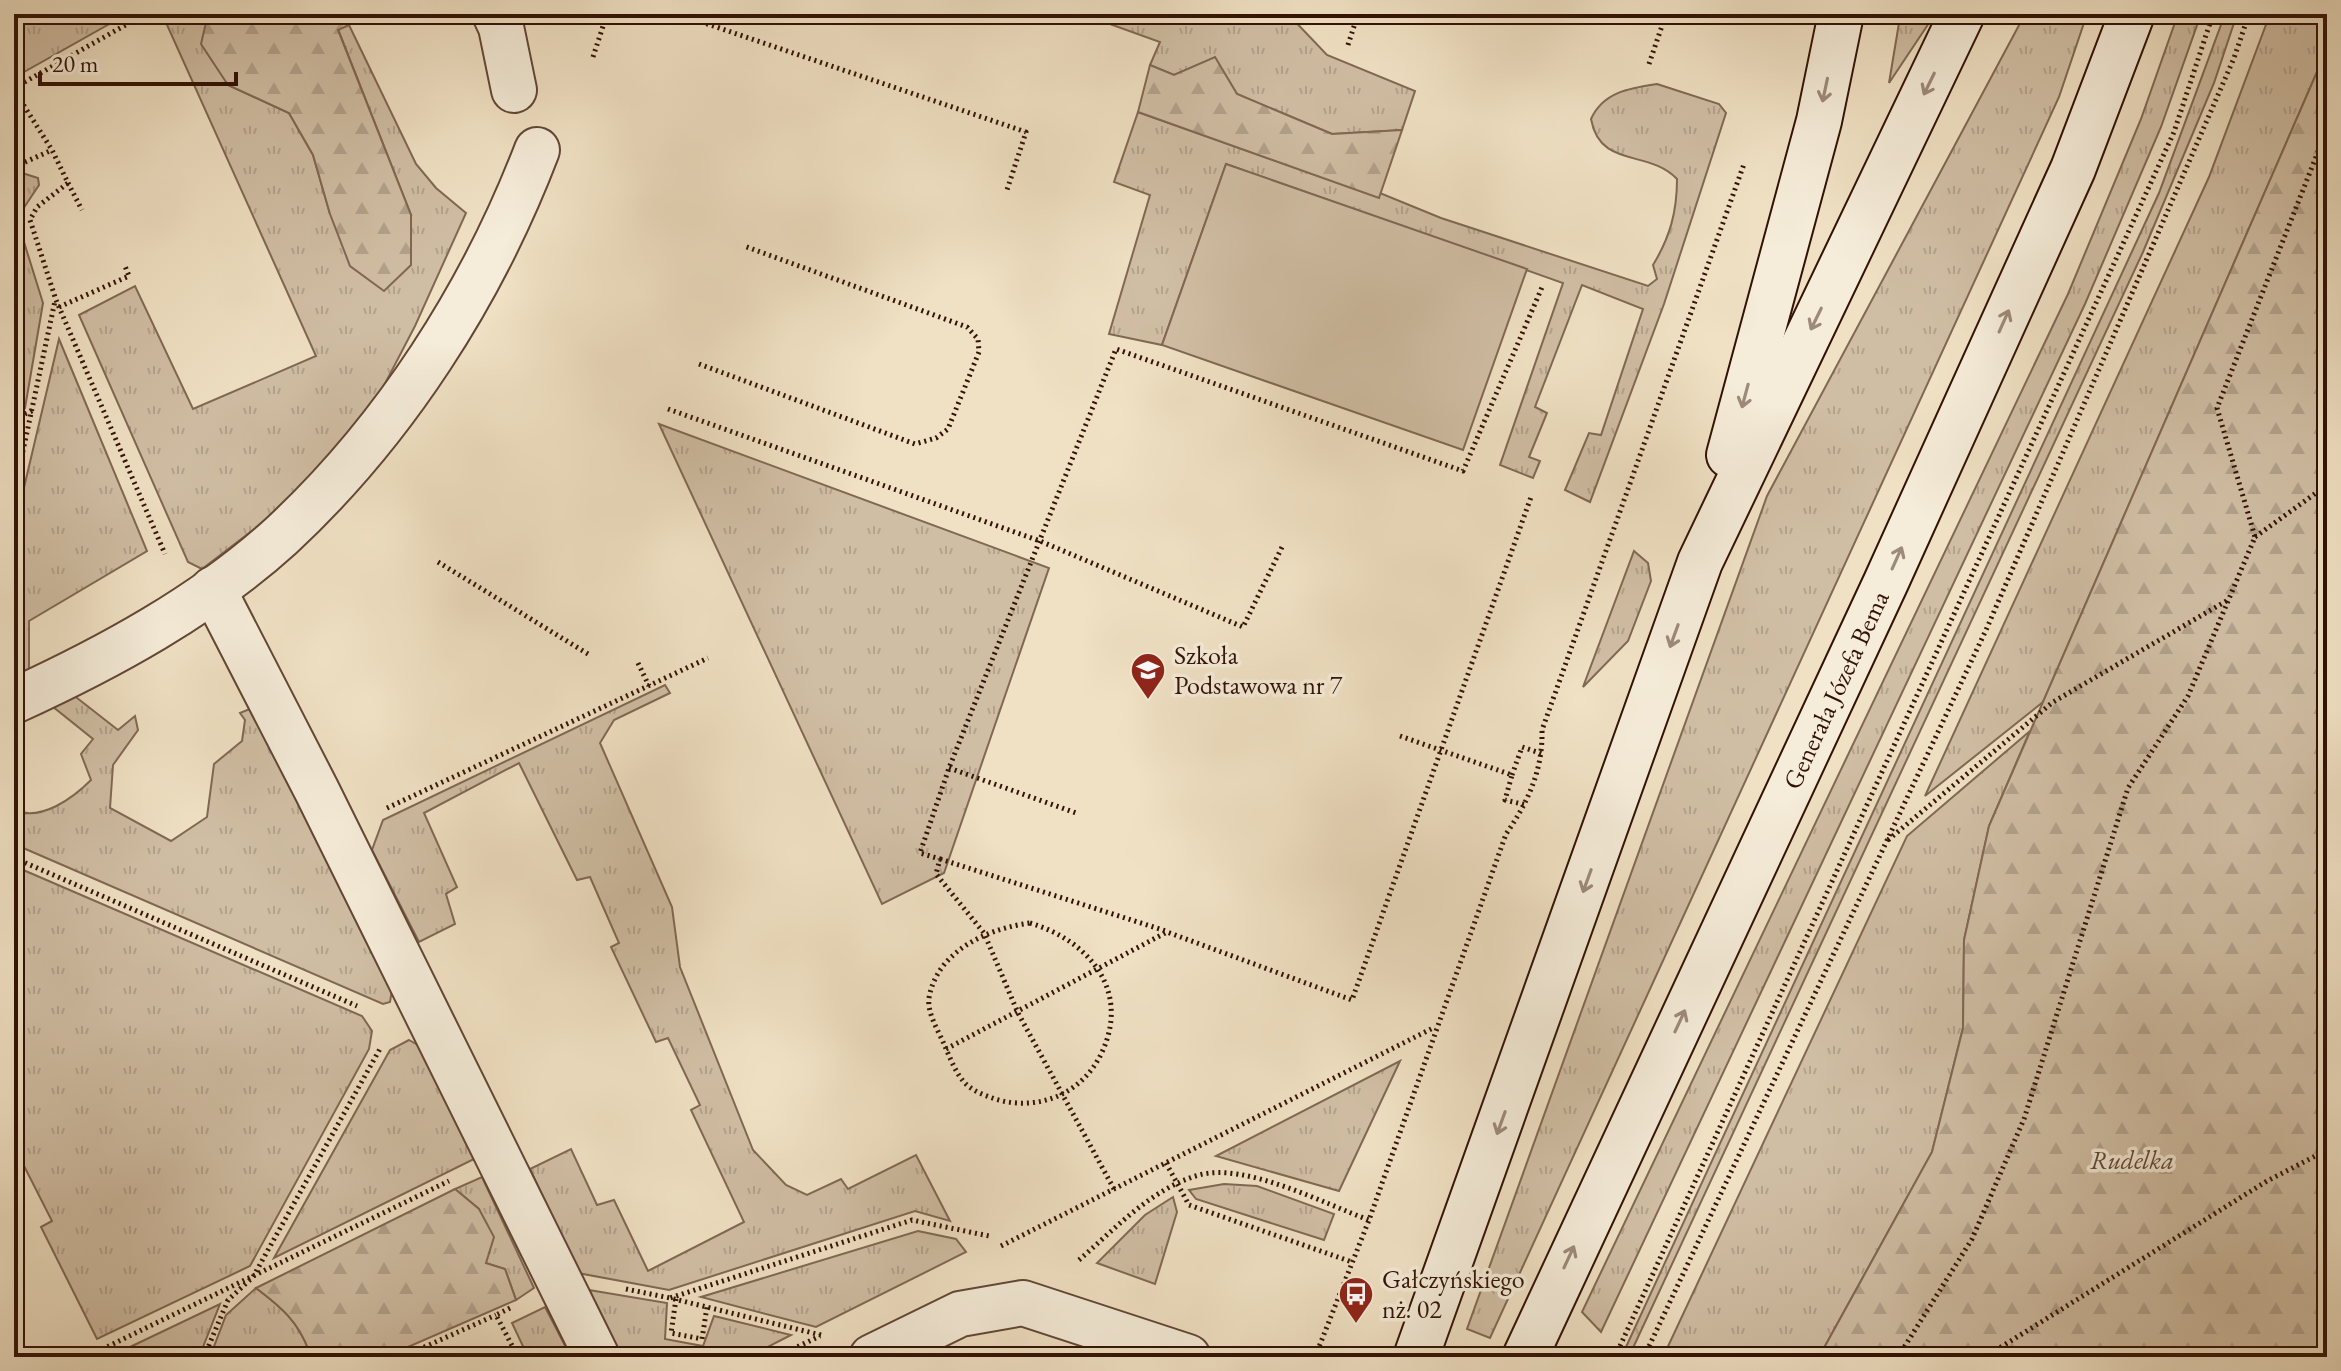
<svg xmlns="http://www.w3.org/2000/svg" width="2341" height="1371" font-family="'EB Garamond',serif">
  <defs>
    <pattern id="grass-tufts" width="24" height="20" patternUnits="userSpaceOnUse" patternTransform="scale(2)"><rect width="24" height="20" fill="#d0bea4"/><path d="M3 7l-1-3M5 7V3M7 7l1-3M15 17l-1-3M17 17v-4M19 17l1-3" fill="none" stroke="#b3a28c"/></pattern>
    <pattern id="forest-firs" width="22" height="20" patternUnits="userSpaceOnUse" patternTransform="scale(2)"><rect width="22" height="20" fill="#d0bea4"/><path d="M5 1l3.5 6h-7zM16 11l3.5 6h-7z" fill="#b3a28c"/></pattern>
  </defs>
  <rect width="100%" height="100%" fill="#f0e1c4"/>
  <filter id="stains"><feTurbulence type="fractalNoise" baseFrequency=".0025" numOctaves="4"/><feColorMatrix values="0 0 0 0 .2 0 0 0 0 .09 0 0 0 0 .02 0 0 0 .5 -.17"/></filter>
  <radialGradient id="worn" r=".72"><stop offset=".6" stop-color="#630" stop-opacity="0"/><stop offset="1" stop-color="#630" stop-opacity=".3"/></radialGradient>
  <g fill="url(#grass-tufts)" stroke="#816854" stroke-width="2">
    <polygon points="14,14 127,14 24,72 14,70"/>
    <polygon points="167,14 221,14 207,18 228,85 289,113 313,155 330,214 411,215 338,29 349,25 416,164 436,188 466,213 415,326 376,401 282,508 202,569 188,562 79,315 135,286 193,409 316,356 163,16"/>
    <polygon points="1082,14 1288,14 1327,55 1415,91 1402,130 1332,134 1237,94 1215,58 1174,75 1150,65 1160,42"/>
    <polygon points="1901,14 1935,14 1889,83 1900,17"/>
    <polygon points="2025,14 2087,14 2059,97 1490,1338 1467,1329 1767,496"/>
    <polygon points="2178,14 2201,14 2161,127 2085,304 1601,1332 1582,1312 2068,294 2141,119"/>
    <polygon points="2225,14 2237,14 2214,83 2143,252 1633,1348 1626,1347 2159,193"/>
    <polygon points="2270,14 2327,14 2327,49 2043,702 1925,796 2209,177"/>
    <path d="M1657,84L1719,104L1726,113L1664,304L1590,502L1565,490L1589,433L1601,435L1643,309L1582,285L1535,407L1547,413L1529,457L1540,461L1533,478L1500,465L1563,283L1226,164L1162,345L1109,334L1150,195L1114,182L1138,112L1378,197L1380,193L1441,218L1648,286L1657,279L1653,265C1670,237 1677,212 1677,179C1649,149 1600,169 1591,119C1603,92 1630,88 1657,84Z"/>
    <polygon points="19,172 38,178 39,185 21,212 19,226 43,303 25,408 14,412 14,174"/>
    <polygon points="59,339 147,551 29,621 29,677 14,683 14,530"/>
    <polygon points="659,424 1049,568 944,873 882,904"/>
    <polygon points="1634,551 1648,563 1651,581 1628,641 1583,687"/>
    <polygon points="665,685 670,693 614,720 600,743 672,907 680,967 753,1150 786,1185 807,1195 841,1179 848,1189 916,1155 950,1221 915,1211 669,1290 578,1273 530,1169 571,1149 597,1205 614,1200 648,1271 744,1222 691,1110 700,1105 668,1038 656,1042 611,947 619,943 590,877 577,880 519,763 424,813 457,887 446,894 455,924 419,942 372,850 383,820"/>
    <path d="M72,694L118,730L135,716L138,730L113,765L110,808L171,841L207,817L214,764L242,741L245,720L240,713L252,708L392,990L390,1002L383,1004L14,844V810C41,822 73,798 91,780L81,754L93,739L52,706Z"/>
    <polygon points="2030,731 1989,826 1964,940 1963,1028 1932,1152 1819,1357 1663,1357 1907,836"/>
    <polygon points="14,866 362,1016 372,1031 369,1049 250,1266 97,1339 41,1227 52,1221 21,1160 14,1162"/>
    <polygon points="409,1040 425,1049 474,1159 274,1258 390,1050"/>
    <polygon points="1400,1061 1339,1191 1216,1156"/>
    <polygon points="482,1177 534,1288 516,1300 505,1269 485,1263 479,1209 455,1189"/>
    <polygon points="1224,1184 1257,1186 1334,1214 1324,1240 1196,1199 1189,1190"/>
    <polygon points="1173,1197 1177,1212 1155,1284 1097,1263 1145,1215"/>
    <polygon points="918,1231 956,1239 966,1252 816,1327 701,1297"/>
    <path d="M256,1288C281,1307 298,1321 309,1351L306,1357H210L226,1315Z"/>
    <polygon points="589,1290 667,1303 665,1339 703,1346 714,1316 791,1335 748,1357 622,1357"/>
    <polygon points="220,1304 199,1357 109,1357"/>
    <polygon points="545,1307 571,1357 528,1357 512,1323"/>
  </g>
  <g fill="url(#forest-firs)" stroke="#816854" stroke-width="2">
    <polygon points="221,14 344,14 349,25 338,30 411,215 411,265 384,291 350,266 330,214 313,155 289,113 228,85 201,44 207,18"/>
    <polygon points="2327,49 2327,1357 1819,1357 1932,1152 1963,1028 1964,940 1989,826"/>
    <polygon points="1215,57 1237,94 1332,134 1402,130 1379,198 1138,112 1150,65 1174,75"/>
    <path d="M455,1189L479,1209L494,1237L486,1263L505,1269L516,1300L385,1357H306L309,1351C298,1321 281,1307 256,1288Z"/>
  </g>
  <polygon fill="#d0bea4" stroke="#816854" stroke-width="2" points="1226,164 1527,269 1463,450 1162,345"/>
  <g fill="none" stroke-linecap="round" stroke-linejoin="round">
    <g stroke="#624635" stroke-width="48">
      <g id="street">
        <polyline points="495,14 501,27 514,90"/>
        <polyline points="213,589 317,791 596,1355"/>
        <path d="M14,701C108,658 204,606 281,536C394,431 482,294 537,150"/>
        <polyline points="872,1357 960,1314 1023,1303 1188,1357"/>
      </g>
    </g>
    <g stroke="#321205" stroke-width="48">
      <g id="secondary">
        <polyline points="1729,455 1819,121 1841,14"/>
        <polyline points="1416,1357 1700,562 1962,14"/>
        <path id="s1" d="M1525,1357L1886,582L2073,169L2132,14"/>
      </g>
    </g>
    <g stroke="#321205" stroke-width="5" stroke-dasharray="2 4" stroke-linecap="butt">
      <polyline points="678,14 1026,132 1007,190"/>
      <polyline points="1348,45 1358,14"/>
      <polyline points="593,57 607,14"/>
      <polyline points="1649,64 1666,14"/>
      <polyline points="14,88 145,14"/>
      <polyline points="14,90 52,150 68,183 37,207 30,220 56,300 165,554"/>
      <polyline points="14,167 52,150"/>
      <polyline points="68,183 82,210"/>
      <polyline points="59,307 129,276 125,266"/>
      <polyline points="699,364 915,444 936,438 948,429 979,352 978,339 967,327 744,246"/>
      <polyline points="668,409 1040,541 1243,627 1283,545"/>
      <polyline points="14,419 34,410"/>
      <polyline points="14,493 55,301"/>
      <polyline points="2255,537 2327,485"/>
      <polyline points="438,562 588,654"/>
      <polyline points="638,663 649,686"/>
      <polyline points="1400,736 1512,775 1505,800 1526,805"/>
      <polyline points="949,768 1079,814"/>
      <polyline points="1512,775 1522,747 1543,754"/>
      <polyline points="387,808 708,658"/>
      <polyline points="1888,840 2053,702 2228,600"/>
      <polyline points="14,858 357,1006"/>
      <polyline points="940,859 1166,931"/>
      <path d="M1030,923C1088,940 1131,990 1102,1052C1083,1094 1038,1112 995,1099C984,1095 972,1091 964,1082C955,1072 949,1055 944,1044C938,1030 927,1013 929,998C937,950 990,928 1030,923Z"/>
      <polyline points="946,1049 1167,932 1352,1000 1531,497"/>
      <polyline points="1166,1163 1189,1205 1352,1262"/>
      <polyline points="1114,1189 1018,1013 984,933 936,874 940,859 920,853 949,768 1116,349 1463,471 1543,285"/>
      <polyline points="1001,1246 1435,1027"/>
      <path d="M1079,1260C1115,1229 1152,1188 1199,1175C1245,1162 1325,1204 1369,1220"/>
      <polyline points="626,1289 670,1298"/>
      <polyline points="676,1299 671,1333 702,1339 707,1307"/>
      <polyline points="510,1308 496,1315 518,1357"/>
      <polyline points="821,1335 670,1298 912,1220 989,1236"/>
      <polyline points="86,1357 449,1181"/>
      <polyline points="204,1357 228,1300 253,1277 381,1047"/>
      <polyline points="402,1357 496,1315"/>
      <polyline points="776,1357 820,1336"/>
      <path d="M1315,1357L1369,1220L1506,834C1528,802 1543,770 1542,730L1744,164"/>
      <polyline points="1615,1357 2174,132 2213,14"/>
      <polyline points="1644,1357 1986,630 2234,58 2249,14"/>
      <polyline points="1898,1357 1972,1239 2024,1119 2128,788 2188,696 2255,537 2217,408 2327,129"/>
      <polyline points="1985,1357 2267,1181 2327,1150"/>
    </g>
    <use href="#street" stroke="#f5ecd9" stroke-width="44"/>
    <use href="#secondary" stroke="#f5ecd9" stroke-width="44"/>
  </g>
  <defs><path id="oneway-shaft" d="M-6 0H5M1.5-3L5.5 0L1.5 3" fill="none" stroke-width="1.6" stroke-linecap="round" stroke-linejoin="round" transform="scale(2)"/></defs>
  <g stroke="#9d8a7a">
    <use href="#oneway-shaft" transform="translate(1929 84) rotate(116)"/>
    <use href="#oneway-shaft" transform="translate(1825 90) rotate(102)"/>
    <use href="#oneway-shaft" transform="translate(1816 319) rotate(116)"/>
    <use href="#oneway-shaft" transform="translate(2004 321) rotate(-66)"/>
    <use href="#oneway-shaft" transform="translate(1745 396) rotate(105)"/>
    <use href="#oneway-shaft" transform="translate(1897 558) rotate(-66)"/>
    <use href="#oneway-shaft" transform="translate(1674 636) rotate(110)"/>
    <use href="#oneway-shaft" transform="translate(1587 881) rotate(110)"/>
    <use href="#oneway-shaft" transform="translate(1680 1021) rotate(-65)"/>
    <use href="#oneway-shaft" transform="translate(1501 1123) rotate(110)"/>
    <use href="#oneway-shaft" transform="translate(1569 1257) rotate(-65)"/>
  </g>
  <defs>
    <g id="school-pin" transform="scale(1.8)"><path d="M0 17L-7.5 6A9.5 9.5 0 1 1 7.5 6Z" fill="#8f2418" stroke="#f5ecd9"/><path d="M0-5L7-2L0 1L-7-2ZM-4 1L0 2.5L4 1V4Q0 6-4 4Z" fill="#fff"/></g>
    <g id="bus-pin" transform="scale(1.8)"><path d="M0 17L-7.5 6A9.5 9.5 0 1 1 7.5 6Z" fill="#8f2418" stroke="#f5ecd9"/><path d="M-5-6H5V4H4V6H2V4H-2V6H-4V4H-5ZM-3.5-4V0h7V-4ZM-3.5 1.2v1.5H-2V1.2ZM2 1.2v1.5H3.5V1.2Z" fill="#fff"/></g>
  </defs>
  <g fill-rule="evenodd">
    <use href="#school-pin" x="1148" y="670"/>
    <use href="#bus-pin" x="1356" y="1294"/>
  </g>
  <g text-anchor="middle" stroke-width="7" stroke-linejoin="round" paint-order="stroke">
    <g font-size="26" fill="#321205" stroke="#f5ecd9" text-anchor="start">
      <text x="1174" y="664">Szkoła<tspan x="1174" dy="30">Podstawowa nr 7</tspan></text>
      <text x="1382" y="1288">Gałczyńskiego<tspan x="1382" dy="30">nż. 02</tspan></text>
    </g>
    <g font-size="26" fill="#321205" stroke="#f5ecd9">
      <text dy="9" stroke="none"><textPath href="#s1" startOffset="736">Generała Józefa Bema</textPath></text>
    </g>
    <g font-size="26" font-style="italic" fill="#614635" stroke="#f5ecd9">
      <text x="2132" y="1169">Rudelka</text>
    </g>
  </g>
  <rect width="2341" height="1371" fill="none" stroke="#f0e1c4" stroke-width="48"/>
  <rect x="16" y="16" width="2309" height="1339" fill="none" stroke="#321205" stroke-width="4"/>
  <rect x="24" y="24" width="2293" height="1323" fill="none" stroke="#321205" stroke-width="2"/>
  <path d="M40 72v12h196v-12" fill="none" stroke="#321205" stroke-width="4"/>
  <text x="52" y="72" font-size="24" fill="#321205" stroke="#f5ecd9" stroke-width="6" paint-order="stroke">20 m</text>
  <rect width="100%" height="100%" filter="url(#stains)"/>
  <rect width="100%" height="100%" fill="url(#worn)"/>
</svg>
